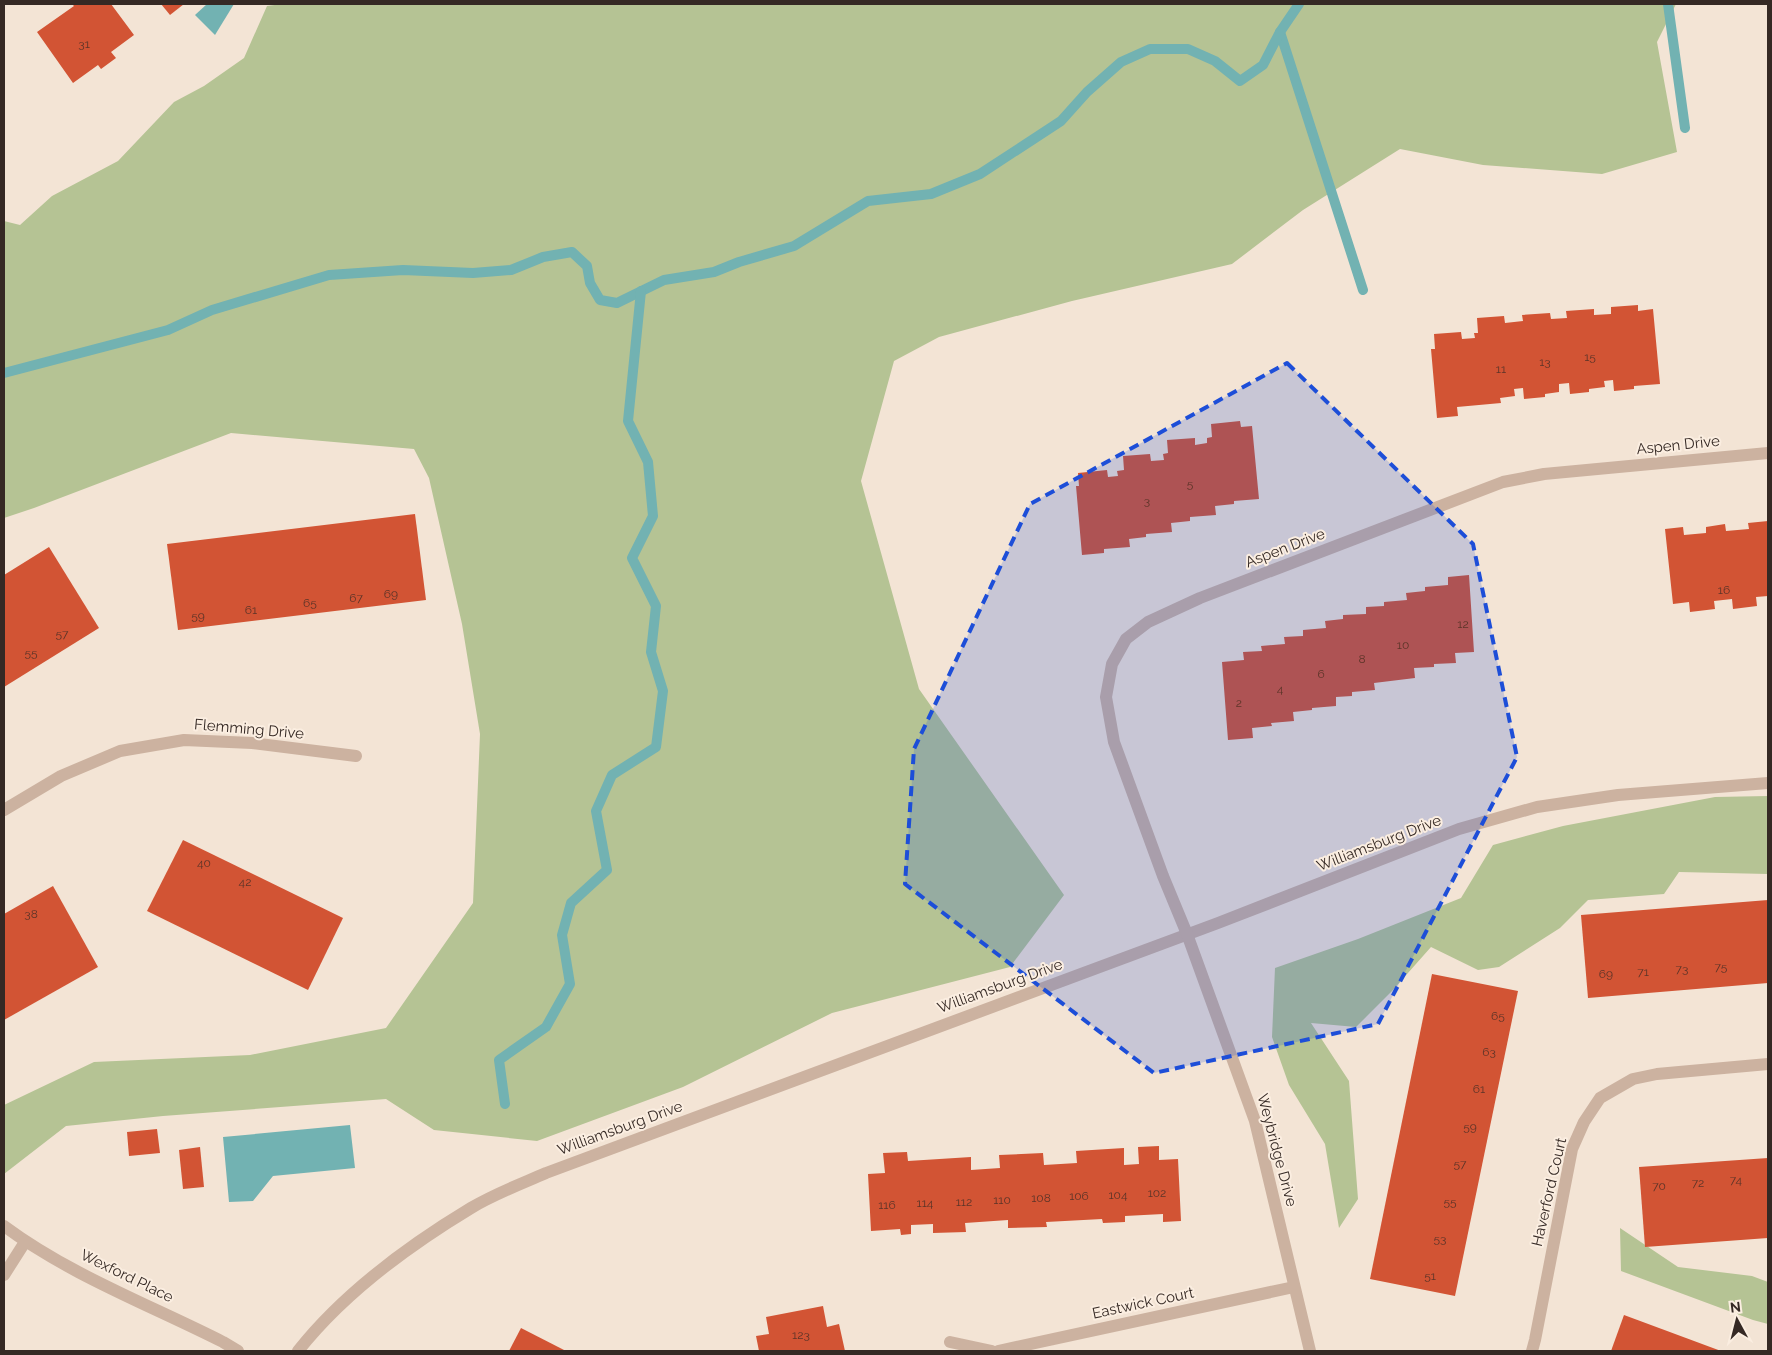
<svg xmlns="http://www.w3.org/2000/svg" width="1772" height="1355" font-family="Raleway,sans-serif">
  <rect width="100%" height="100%" fill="#f3e4d5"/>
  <g fill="#b5c394">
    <polygon points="282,4 1676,4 1657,42 1677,152 1602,174 1483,165 1400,149 1303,210 1232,264 1072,301 939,337 894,361 861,481 919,689 1064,895 1010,967 832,1013 683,1087 537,1141 434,1130 386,1099 163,1116 66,1126 4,1174 4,1105 94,1062 250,1055 386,1028 473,903 480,734 462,624 429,478 414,449 231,433 34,508 4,518 4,221 20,225 52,196 118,161 174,102 204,86 244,58 267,6"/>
    <polygon points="1768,796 1768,874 1679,872 1664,894 1588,900 1560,928 1499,967 1478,970 1431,947 1392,991 1356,1027 1311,1023 1349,1081 1358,1199 1339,1228 1325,1144 1289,1085 1272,1037 1275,968 1358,939 1461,898 1493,845 1563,826 1715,797"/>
    <polygon points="1620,1228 1678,1267 1752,1276 1768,1282 1768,1324 1753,1320 1621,1271"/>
  </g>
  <g fill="#72b2b2">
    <polygon points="207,4 234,4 215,35 195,15"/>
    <polygon points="350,1125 355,1168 273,1176 253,1201 229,1202 223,1137"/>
  </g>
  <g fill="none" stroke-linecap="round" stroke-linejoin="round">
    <g stroke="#72b2b2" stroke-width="10">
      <polyline points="1668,4 1685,128"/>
      <polyline points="1280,32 1363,290"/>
      <polyline points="4,373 168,330 212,310 329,275 403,270 473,273 511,270 543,257 572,252 587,266 590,283 600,300 617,303 664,280 714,272 739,262 794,246 868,201 931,194 980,174 1061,121 1087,92 1121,62 1150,49 1188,49 1215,61 1240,81 1263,65 1280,32 1299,4"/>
      <polyline points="505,1104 499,1060 546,1027 570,984 562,935 571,903 607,870 596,811 612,775 656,747 663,691 651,652 656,606 632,558 653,516 648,462 628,421 641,291"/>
    </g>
  </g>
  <g fill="#d25434">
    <polygon points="72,4 111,4 134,35 111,52 116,58 101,69 98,65 73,83 37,32 74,6"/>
    <polygon points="161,4 184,4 170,15"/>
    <polygon points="1638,305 1638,311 1653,309 1660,384 1634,386 1634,389 1614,391 1613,380 1604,381 1605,387 1589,389 1589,392 1570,394 1569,383 1559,384 1559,392 1545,394 1545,397 1524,399 1523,388 1514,389 1515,396 1500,398 1501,403 1457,407 1458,416 1437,418 1431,349 1435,349 1434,334 1461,332 1462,339 1475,338 1474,333 1478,333 1477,318 1504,316 1505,323 1523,321 1522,315 1550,313 1551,319 1567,318 1566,311 1594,309 1594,315 1611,314 1611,307"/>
    <polygon points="1240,421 1241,427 1252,426 1259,499 1234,501 1234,504 1215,506 1216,515 1190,517 1190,521 1171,523 1172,532 1146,534 1146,537 1129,539 1130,547 1104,549 1104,553 1082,555 1076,486 1079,486 1078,473 1107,470 1108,477 1118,476 1117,471 1124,470 1123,456 1150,454 1151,461 1164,460 1163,454 1168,453 1167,440 1195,438 1195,445 1207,443 1207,438 1212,437 1211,424"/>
    <polygon points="415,514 426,600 178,630 167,544"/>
    <polygon points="1768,521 1768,596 1756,597 1757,606 1733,609 1732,599 1714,601 1715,609 1690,612 1689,602 1673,604 1665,529 1683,527 1684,535 1706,533 1706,527 1725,524 1726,531 1749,529 1748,523"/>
    <polygon points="49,547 99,628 4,687 4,575"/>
    <polygon points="1469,575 1474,652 1455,653 1456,663 1434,664 1434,667 1414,668 1415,678 1374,683 1375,690 1352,692 1352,696 1336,697 1336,706 1312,708 1312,710 1293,712 1294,721 1271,723 1272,726 1252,728 1253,738 1228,740 1222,662 1244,660 1243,652 1262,651 1261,646 1285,644 1284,637 1303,636 1303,630 1326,628 1325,621 1343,619 1343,615 1366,614 1366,607 1384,606 1384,602 1407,600 1406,593 1425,591 1425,587 1448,585 1448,577"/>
    <polygon points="183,840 343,918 308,990 147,911"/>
    <polygon points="53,886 98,967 4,1020 4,914"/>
    <polygon points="1768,900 1768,983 1588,998 1581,915"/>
    <polygon points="1432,974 1518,991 1455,1296 1370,1279"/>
    <polygon points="157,1129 160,1153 129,1156 127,1132"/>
    <polygon points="1159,1146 1159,1160 1178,1159 1181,1221 1163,1222 1163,1214 1125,1216 1125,1222 1103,1223 1102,1219 1046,1222 1047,1227 1008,1228 1008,1220 965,1223 966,1232 933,1233 933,1224 911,1225 911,1234 901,1235 900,1229 871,1231 868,1174 885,1173 883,1153 907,1152 908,1161 971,1157 971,1170 1000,1168 999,1155 1043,1153 1044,1165 1077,1163 1076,1151 1124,1148 1124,1165 1139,1164 1138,1147"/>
    <polygon points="200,1147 204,1187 183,1189 179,1150"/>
    <polygon points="1768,1158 1768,1238 1645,1247 1639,1167"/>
    <polygon points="823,1306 827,1327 839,1324 845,1351 759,1351 756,1336 769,1334 766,1317"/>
    <polygon points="1624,1315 1721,1351 1611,1351"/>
    <polygon points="521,1328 566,1351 509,1351"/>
  </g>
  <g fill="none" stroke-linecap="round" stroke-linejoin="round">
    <g stroke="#ccb2a0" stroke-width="12">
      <polyline points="4,810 61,776 120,751 184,740 252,743 356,756"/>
      <path d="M4,1226C70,1275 150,1305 223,1342L238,1351"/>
      <polyline points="4,1275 25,1242"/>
      <polyline points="950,1342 992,1351"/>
      <path d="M298,1351C343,1294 408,1246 471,1208C494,1194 521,1184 546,1173L1218,923L1459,829L1537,807L1618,795L1768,783"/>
      <polyline points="998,1351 1294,1287"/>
      <polyline points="1310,1351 1255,1121 1187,934 1163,876 1114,742 1106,697 1112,664 1126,639 1148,622 1200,598 1503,482 1544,474 1768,453"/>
      <polyline points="1532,1351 1535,1340 1572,1149 1584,1122 1600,1098 1633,1079 1657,1074 1768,1064"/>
    </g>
  </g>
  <path fill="#1d4ed8" fill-opacity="0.2" stroke="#1d4ed8" stroke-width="4" stroke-dasharray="10 6" stroke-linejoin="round" d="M1287,363L1473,544L1517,757L1378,1024L1154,1073L905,884L914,749L1030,504Z"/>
  <g text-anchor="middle" stroke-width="4" stroke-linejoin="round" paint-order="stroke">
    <g font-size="12" fill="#5c3428">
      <text x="84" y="48">31</text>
      <text x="1590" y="361">15</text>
      <text x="1545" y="366">13</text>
      <text x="1501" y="373">11</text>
      <text x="1190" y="488">5</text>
      <text x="1147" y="505">3</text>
      <text x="1724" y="594">16</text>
      <text x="391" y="598">69</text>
      <text x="356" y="602">67</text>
      <text x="310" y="607">65</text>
      <text x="251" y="614">61</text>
      <text x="198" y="620">59</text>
      <text x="1463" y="628">12</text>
      <text x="62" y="638">57</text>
      <text x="1403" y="649">10</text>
      <text x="31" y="657">55</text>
      <text x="1362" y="663">8</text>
      <text x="1321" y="678">6</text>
      <text x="1280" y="693">4</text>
      <text x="1239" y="707">2</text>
      <text x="204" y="867">40</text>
      <text x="245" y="886">42</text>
      <text x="31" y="918">38</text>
      <text x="1721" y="971">75</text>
      <text x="1682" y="973">73</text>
      <text x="1643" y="976">71</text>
      <text x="1606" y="978">69</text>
      <text x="1498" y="1020">65</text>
      <text x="1489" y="1056">63</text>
      <text x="1479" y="1093">61</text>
      <text x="1470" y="1131">59</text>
      <text x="1460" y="1168">57</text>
      <text x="1736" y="1184">74</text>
      <text x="1698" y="1187">72</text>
      <text x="1659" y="1190">70</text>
      <text x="1157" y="1197">102</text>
      <text x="1118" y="1199">104</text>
      <text x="1079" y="1200">106</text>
      <text x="1041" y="1202">108</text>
      <text x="1002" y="1204">110</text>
      <text x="964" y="1206">112</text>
      <text x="1450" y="1206">55</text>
      <text x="925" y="1207">114</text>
      <text x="887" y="1209">116</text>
      <text x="1440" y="1243">53</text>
      <text x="1430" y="1280">51</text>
      <text x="801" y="1339">123</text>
    </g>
    <g font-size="15" fill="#352924" stroke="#fbeee1">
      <text transform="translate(1678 445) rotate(-6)" y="5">Aspen Drive</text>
      <text transform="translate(1285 548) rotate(-21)" y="5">Aspen Drive</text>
      <text transform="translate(249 729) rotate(5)" y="5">Flemming Drive</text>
      <text transform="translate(1379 843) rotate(-21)" y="5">Williamsburg Drive</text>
      <text transform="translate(1000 986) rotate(-20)" y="5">Williamsburg Drive</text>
      <text transform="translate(620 1128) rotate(-20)" y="5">Williamsburg Drive</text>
      <text transform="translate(1277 1150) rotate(75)" y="5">Weybridge Drive</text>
      <text transform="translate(1549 1192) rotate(-77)" y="5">Haverford Court</text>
      <text transform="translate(127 1276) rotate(26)" y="5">Wexford Place</text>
      <text transform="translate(1143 1303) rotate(-12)" y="5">Eastwick Court</text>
    </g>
  </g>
  <rect width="1772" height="1355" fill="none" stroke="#352924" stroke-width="10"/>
  <g transform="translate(1737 1320) rotate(353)" stroke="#fbeee1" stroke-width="4" paint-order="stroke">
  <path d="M0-4L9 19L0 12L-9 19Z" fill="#352924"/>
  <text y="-8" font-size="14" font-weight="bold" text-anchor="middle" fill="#352924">N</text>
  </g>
</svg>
